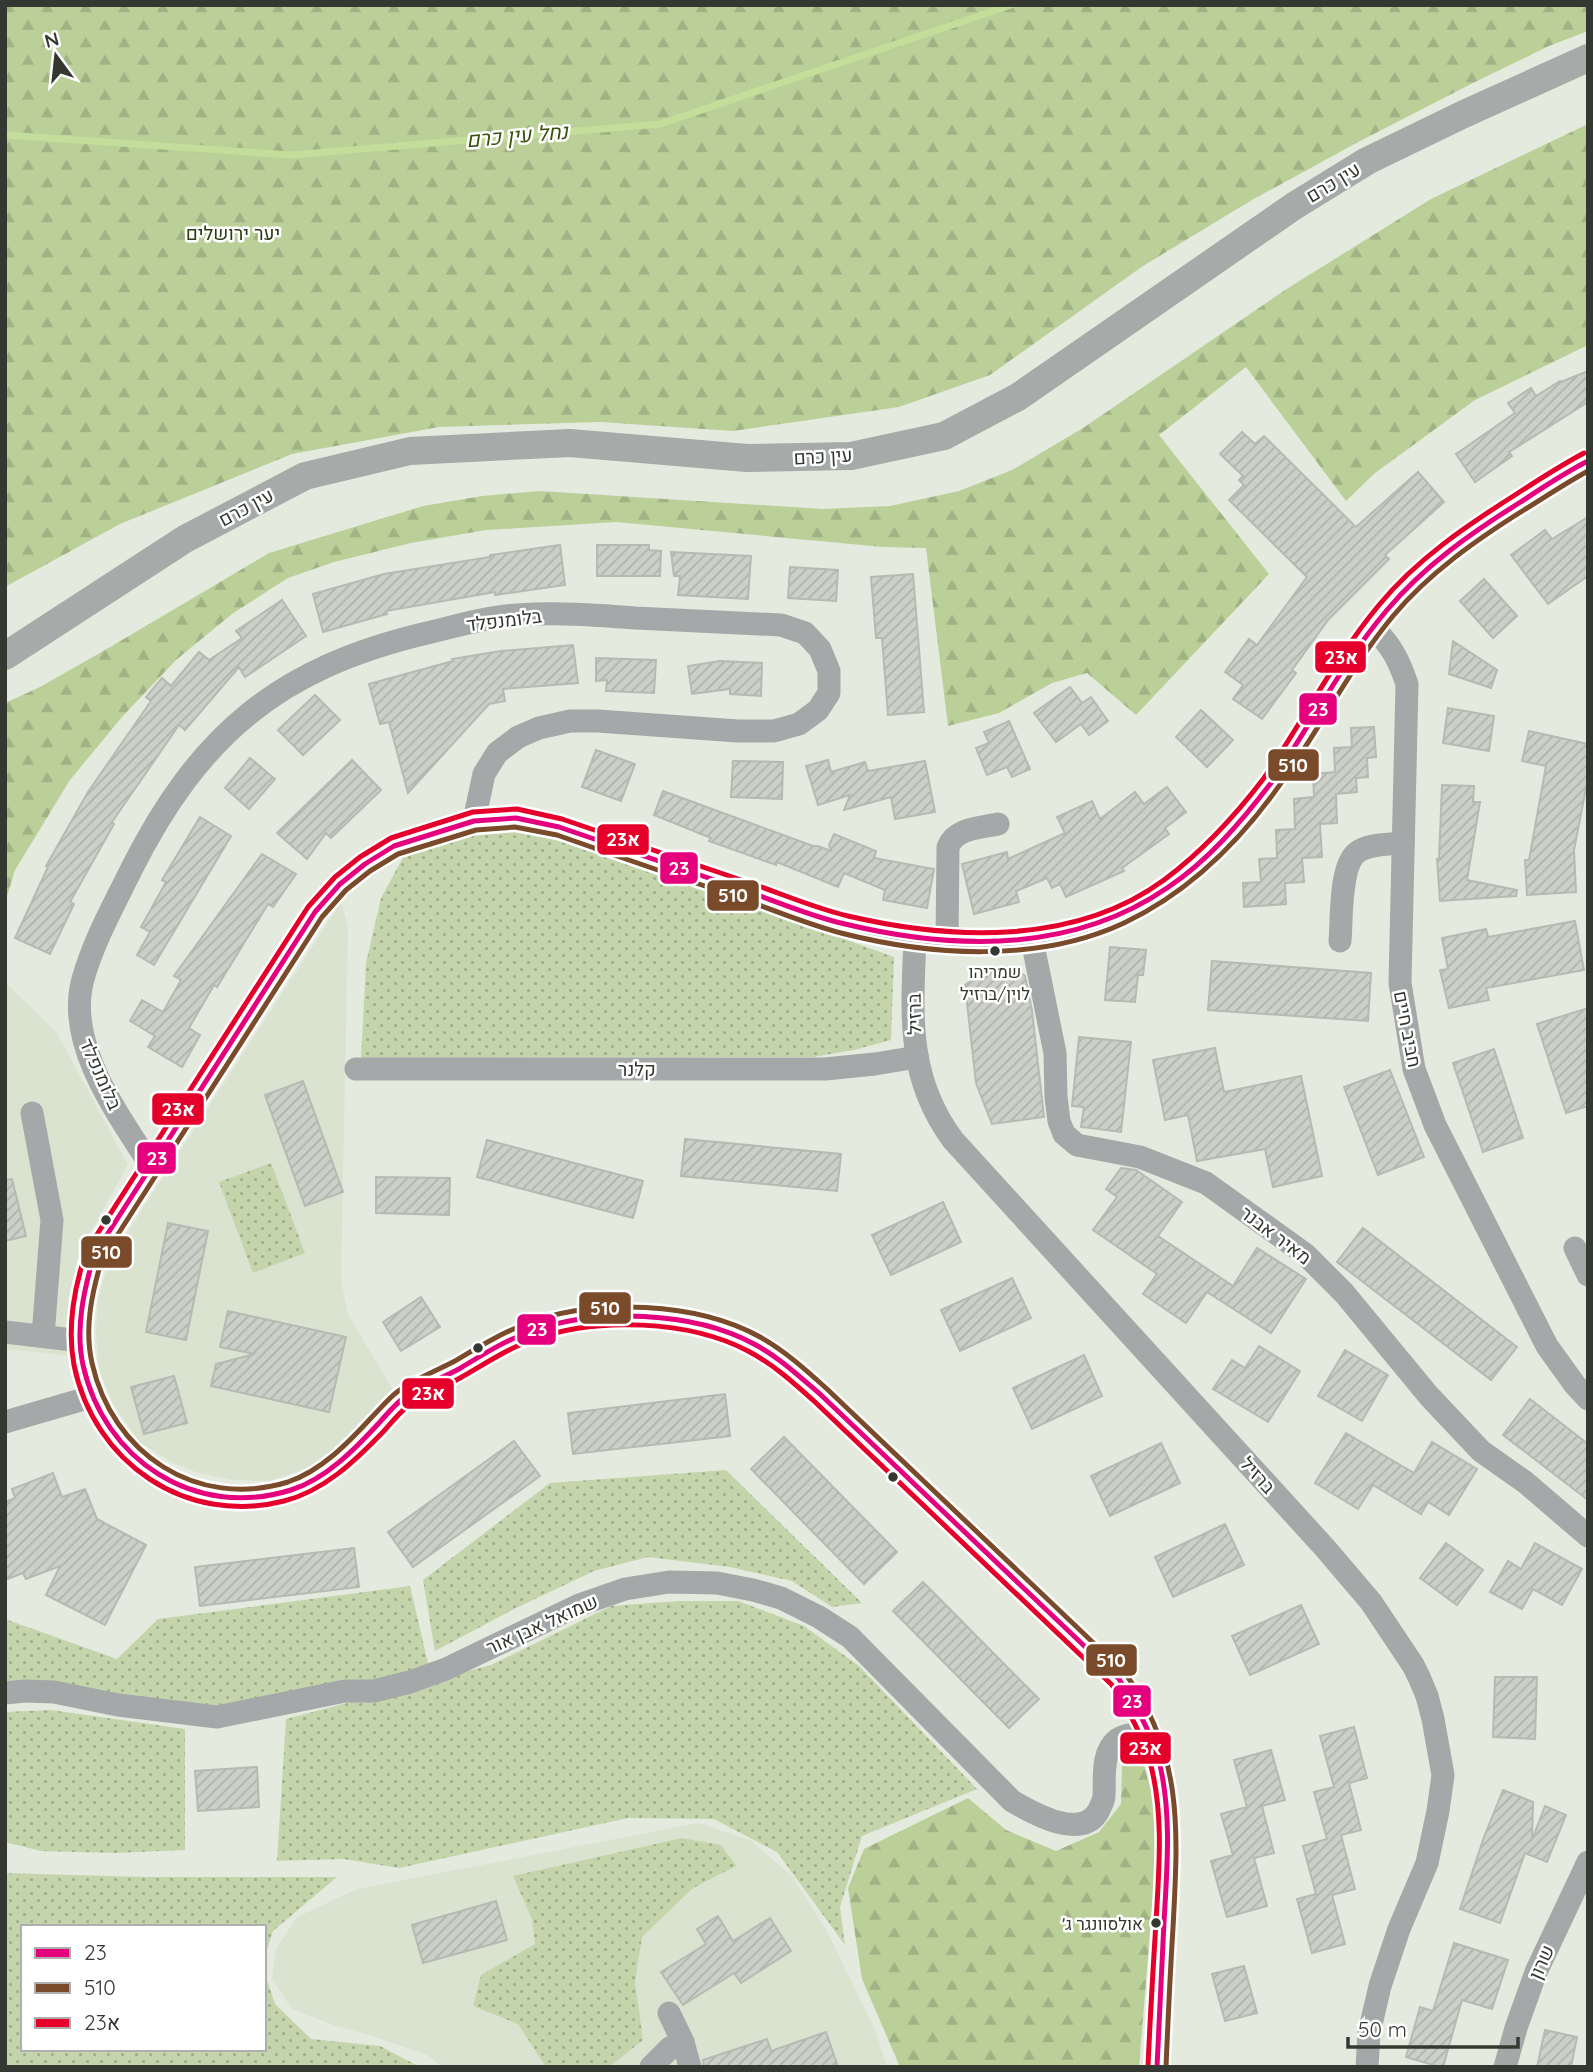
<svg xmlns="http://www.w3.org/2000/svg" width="1593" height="2072" font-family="Quicksand,Heebo,sans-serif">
  <defs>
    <pattern id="grass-dots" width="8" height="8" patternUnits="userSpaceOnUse" patternTransform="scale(1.75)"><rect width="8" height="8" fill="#c4d5ac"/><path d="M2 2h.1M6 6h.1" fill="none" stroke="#a0ae8d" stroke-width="1.8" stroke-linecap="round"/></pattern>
    <pattern id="forest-firs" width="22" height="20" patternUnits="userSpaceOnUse" patternTransform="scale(1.75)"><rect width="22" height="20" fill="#bbd099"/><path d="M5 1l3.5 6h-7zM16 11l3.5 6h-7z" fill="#a1b384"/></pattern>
    <pattern id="building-hatch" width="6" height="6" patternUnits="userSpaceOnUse" patternTransform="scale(1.75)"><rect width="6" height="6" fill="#ccd0c8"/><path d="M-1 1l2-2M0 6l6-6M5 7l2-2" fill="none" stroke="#b0b3ac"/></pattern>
  </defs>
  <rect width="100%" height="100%" fill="#e5eadf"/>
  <g fill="#dae3d0">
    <polygon points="341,902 348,927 341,1280 348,1314 401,1404 342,1453 302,1470 269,1481 232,1480 196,1472 172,1462 140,1442 114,1406 99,1370 96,1333 98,1299 109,1261"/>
    <polygon points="5,982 57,1033 128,1165 79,1253 68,1300 72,1356 5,1349"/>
    <polygon points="698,1823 750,1840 793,1877 828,1933 876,2032 887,2067 443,2067 427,2055 375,2037 333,2025 292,2009 272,1979 276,1949 297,1917 357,1889"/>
  </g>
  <g fill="url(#grass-dots)">
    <polygon points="515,832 587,846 894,957 891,1040 854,1050 813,1057 361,1058 366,963 381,898 405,854 473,836"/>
    <polygon points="271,1163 305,1253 253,1273 219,1182"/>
    <polygon points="726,1470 862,1603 832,1607 792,1581 730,1567 648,1557 594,1571 514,1609 435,1651 423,1580 550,1483"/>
    <polygon points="410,1586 429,1667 411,1675 240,1709 5,1686 5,1619 117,1659 158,1619"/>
    <polygon points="679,1601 738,1601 804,1626 859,1666 977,1789 862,1836 840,1907 845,1945 777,1852 714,1819 628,1818 399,1868 343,1859 277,1861 286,1719 491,1665 611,1606"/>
    <polygon points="51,1710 185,1729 185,1850 115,1853 41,1851 5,1842 5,1712"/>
    <polygon points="682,1838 721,1845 736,1866 693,1888 642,1937 635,1982 643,2040 609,2067 546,2067 518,2024 473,2006 481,1975 535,1944 532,1919 513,1876"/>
    <polygon points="5,1873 144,1877 337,1877 273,1931 264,1959 264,1927 23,1927 23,2049 264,2049 264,1971 275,2004 311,2039 380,2046 420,2067 5,2067"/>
  </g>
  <g fill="url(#forest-firs)">
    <polygon points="5,5 1588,5 1588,31 1549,46 1477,81 1360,141 1252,200 1143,266 990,375 899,407 733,431 601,422 439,427 292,454 120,524 5,587"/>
    <polygon points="1588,124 1588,345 1475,400 1375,473 1346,501 1246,367 1159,435 1269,574 1136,715 1087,673 1052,683 999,713 948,726 926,548 883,547 616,522 486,530 411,543 334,562 288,578 232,614 176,660 122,717 70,780 15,870 5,903 5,703 40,687 112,646 269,553 423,506 482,496 540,491 823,509 890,506 959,491 1012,470 1083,428 1285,290 1431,199"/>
    <polygon points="1142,1758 1153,1798 1157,1847 1139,2067 900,2067 862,1979 848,1888 864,1849 968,1798 1006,1830 1056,1851 1099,1832 1121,1804 1122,1766"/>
  </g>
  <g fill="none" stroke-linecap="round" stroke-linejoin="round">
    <polyline stroke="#c3dd9a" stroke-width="7" points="5,135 291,155 660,124 1011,5"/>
  </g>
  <g fill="url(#building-hatch)" stroke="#b6bab2" stroke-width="2">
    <polygon points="1588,371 1588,402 1509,452 1512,456 1475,482 1456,454 1515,413 1508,403 1531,388 1536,396 1560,381 1561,382"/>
    <polygon points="1242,432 1255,444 1264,436 1356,527 1418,472 1444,502 1385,555 1389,559 1328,620 1292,670 1296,673 1262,719 1233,699 1243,685 1225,672 1249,639 1257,645 1307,577 1229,500 1244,485 1239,480 1243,476 1220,454"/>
    <polygon points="1588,517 1588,576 1548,604 1511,555 1545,530 1552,539"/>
    <polygon points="560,545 565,585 495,595 495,592 386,611 387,614 323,632 313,594 384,574 490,557 490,555"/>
    <polygon points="597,545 649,545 649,550 661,551 660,576 597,576"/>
    <polygon points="671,552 751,556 748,599 678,595 680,576 674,576"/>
    <polygon points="790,567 838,570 836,601 788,598"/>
    <polygon points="913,574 924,712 888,715 882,638 876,638 871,577"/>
    <polygon points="1484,579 1517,616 1493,638 1460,601"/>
    <polygon points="282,600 306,636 245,677 239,667 185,730 179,725 112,822 114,824 70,902 74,904 50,954 15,938 48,867 46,866 88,792 151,701 146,697 162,678 171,686 199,652 209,660 242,638 236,631"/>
    <polygon points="1453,641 1497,670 1491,688 1449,674"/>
    <polygon points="573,645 578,683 503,689 505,701 489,704 408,793 389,722 380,724 369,684 453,661 452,659 501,651"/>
    <polygon points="596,658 656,660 654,693 606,691 607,680 596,681"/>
    <polygon points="720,661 762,663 761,696 730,694 730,689 692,694 688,666"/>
    <polygon points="1070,687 1082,703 1091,697 1108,721 1089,735 1081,724 1056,742 1034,713"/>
    <polygon points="315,695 340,720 303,755 278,730"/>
    <polygon points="1448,708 1494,716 1489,751 1443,743"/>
    <polygon points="1201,710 1233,740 1207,767 1176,737"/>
    <polygon points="1009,721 1030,769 1012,777 1007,767 987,775 976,748 989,743 984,732"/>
    <polygon points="1374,727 1376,757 1367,758 1368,777 1356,778 1357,792 1336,794 1337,823 1320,824 1322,857 1302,858 1304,882 1285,883 1286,904 1244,907 1243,883 1261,882 1259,859 1277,858 1276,830 1295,829 1294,799 1314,797 1313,774 1335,772 1334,748 1352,747 1351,728"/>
    <polygon points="1529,731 1588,744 1588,778 1574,850 1576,892 1527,895 1525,860 1529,860 1546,766 1522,761"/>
    <polygon points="596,750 635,764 621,801 582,787"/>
    <polygon points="250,758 275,779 249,809 225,788"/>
    <polygon points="352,760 381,790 331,838 326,833 307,859 277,833"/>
    <polygon points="828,760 831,772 865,762 868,771 925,761 935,812 895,819 891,797 844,810 850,795 818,805 806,766"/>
    <polygon points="733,761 783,762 782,799 731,797"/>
    <polygon points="1442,785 1474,786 1473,802 1480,802 1467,880 1517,890 1516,896 1440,901 1437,859 1439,859"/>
    <polygon points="1167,787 1186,812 1165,828 1169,834 1122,868 1124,871 1066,897 1060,884 1052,888 1047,878 1016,891 1019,902 974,914 962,864 1007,852 1008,859 1065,833 1057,817 1092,801 1100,819 1135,792 1144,804"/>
    <polygon points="663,791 813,846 818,846 831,851 829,845 834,834 876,851 874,858 934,869 927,908 883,900 885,890 844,873 838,887 777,862 776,865 709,841 711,838 654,815"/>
    <polygon points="200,817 231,836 154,965 137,955 150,932 141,927 166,882 162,880"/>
    <polygon points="262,854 296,874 273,907 268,904 217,987 214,985 189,1028 200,1035 182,1067 148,1047 155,1036 130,1021 142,1000 163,1012 181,980 174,976"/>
    <polygon points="1575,921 1584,970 1486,988 1489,1000 1449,1008 1440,970 1448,969 1442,938 1486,929 1488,937"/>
    <polygon points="1110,947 1146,950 1143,975 1138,975 1135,1002 1105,1000"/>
    <polygon points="1212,961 1371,973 1368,1021 1208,1010"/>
    <polygon points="1010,967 1025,976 1032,1011 1044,1117 992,1124 976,1083 965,985 984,972"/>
    <polygon points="1588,1008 1588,1106 1566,1113 1537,1024"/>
    <polygon points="1079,1037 1131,1042 1121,1132 1081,1127 1084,1107 1072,1106"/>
    <polygon points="1215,1048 1224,1092 1301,1076 1322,1176 1273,1187 1265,1149 1197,1161 1188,1115 1165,1120 1153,1060"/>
    <polygon points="1494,1049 1523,1138 1483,1152 1453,1063"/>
    <polygon points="1390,1070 1424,1157 1378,1175 1344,1087"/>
    <polygon points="303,1081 343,1192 305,1206 265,1095"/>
    <polygon points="685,1139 841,1154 837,1191 681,1176"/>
    <polygon points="487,1140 643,1181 633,1218 477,1177"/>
    <polygon points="1121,1168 1136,1170 1182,1202 1158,1236 1233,1286 1257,1248 1306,1279 1271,1333 1207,1292 1186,1323 1143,1294 1157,1274 1093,1230 1117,1197 1106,1189"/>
    <polygon points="376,1177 450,1178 449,1215 376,1213"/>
    <polygon points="12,1179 26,1236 5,1241 5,1180"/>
    <polygon points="943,1202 961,1242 891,1275 872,1235"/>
    <polygon points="168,1223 208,1231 186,1340 146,1332"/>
    <polygon points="1363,1228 1517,1347 1491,1380 1337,1262"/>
    <polygon points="1012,1278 1031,1318 960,1351 941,1310"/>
    <polygon points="421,1297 440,1327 401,1351 383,1322"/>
    <polygon points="228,1311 346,1337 329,1412 211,1386 216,1364 255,1354 220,1347"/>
    <polygon points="1259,1346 1300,1371 1268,1422 1213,1389 1232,1360 1245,1368"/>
    <polygon points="1345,1350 1388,1375 1362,1421 1318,1396"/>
    <polygon points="1084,1355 1102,1396 1032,1429 1013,1388"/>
    <polygon points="174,1376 187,1423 144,1434 131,1387"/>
    <polygon points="725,1394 730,1436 573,1454 568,1413"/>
    <polygon points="1530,1399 1588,1444 1588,1500 1503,1435"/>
    <polygon points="1346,1433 1414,1473 1432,1442 1477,1469 1449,1515 1428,1502 1421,1514 1373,1485 1358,1509 1315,1483"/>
    <polygon points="784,1437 897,1552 864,1584 751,1469"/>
    <polygon points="514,1441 540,1476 413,1567 388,1532"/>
    <polygon points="1161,1443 1180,1483 1110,1516 1091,1476"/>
    <polygon points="53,1473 62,1497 85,1489 97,1519 146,1545 105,1625 46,1595 60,1566 26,1579 23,1573 5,1580 5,1502 15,1498 12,1489"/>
    <polygon points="1225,1524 1244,1565 1173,1597 1155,1557"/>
    <polygon points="1446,1543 1483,1570 1457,1605 1420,1578"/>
    <polygon points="1535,1543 1582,1569 1562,1605 1533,1589 1522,1609 1490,1592 1508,1561 1521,1569"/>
    <polygon points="354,1548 359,1587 200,1606 195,1567"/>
    <polygon points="923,1582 1039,1699 1009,1728 893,1611"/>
    <polygon points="1301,1605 1319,1644 1250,1675 1232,1636"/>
    <polygon points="1495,1677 1537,1677 1535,1739 1493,1737"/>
    <polygon points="1354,1727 1367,1778 1349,1783 1361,1830 1341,1835 1355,1889 1332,1895 1345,1944 1312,1953 1297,1899 1316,1894 1303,1846 1327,1839 1314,1792 1334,1787 1320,1736"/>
    <polygon points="1271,1750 1285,1800 1262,1806 1274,1853 1254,1858 1267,1906 1227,1917 1211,1861 1233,1855 1221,1814 1247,1807 1234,1760"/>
    <polygon points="257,1767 259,1807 198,1811 195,1771"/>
    <polygon points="1503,1790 1533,1802 1532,1840 1545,1806 1566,1815 1547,1862 1525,1853 1500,1923 1460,1909 1484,1837"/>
    <polygon points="496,1901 507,1940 423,1963 412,1925"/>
    <polygon points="718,1916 733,1941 770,1918 791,1951 741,1983 734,1973 683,2005 661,1972 706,1944 697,1929"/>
    <polygon points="1454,1943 1508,1960 1492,2009 1462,2000 1443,2067 1440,2067 1406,2057 1420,2007 1433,2011"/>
    <polygon points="1244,1966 1257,2013 1225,2021 1212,1974"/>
    <polygon points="1545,2030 1577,2037 1571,2067 1537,2067"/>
    <polygon points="826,2032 838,2067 704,2067 703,2060 767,2039 771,2051"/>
  </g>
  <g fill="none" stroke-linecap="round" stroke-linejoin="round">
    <g stroke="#a5a8a8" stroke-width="23">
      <path d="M1373,627C1392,647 1398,658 1407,684L1400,983L1414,1069L1435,1125L1547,1346L1575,1385L1588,1399"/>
      <path d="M915,939C912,1013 906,1077 953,1140L1325,1548L1371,1602L1413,1665L1419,1677L1427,1696L1433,1719L1443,1775L1438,1811L1427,1863L1399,1929L1380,1986L1369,2033L1367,2067"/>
      <polyline points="1032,940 1055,1053 1056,1097 1059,1121 1064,1134 1077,1145 1140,1157 1206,1183 1305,1254 1344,1293 1429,1396 1481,1451 1525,1482 1588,1536"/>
      <path d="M947,941L948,847C955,828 980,828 998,824"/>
      <path d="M1340,941C1342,920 1339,862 1359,851C1372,844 1389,844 1403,843"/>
      <polyline points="356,1069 825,1069 875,1064 917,1057"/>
      <polyline points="32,1113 52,1220 43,1336"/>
      <path d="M151,1166C118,1114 65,1044 83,979C94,940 114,905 131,870C199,735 278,668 427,633C456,626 487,617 517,615C556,612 596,615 635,618C684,620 733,623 781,625L805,633L820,649L829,671V693L818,710L799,724L774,731H738L598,721H570L539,728L518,737L497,753L484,774L474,821"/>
      <polyline points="1575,1248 1588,1275"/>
      <polyline points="5,1332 81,1341"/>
      <polyline points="5,1422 91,1397"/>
      <path d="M5,1693L25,1691L54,1692L118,1705L217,1717L345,1691H374L410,1682L446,1669L579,1605L625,1589L669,1582L717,1583L753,1590L781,1598L819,1617L850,1637L1012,1801C1033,1813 1083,1842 1099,1810C1101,1805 1104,1801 1104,1795C1105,1777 1101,1752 1118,1739C1125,1734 1140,1733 1149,1731"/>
      <polyline points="683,2042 690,2067"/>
      <polyline points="651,2067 670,2048 683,2042 669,2013"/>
      <path d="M1157,2067C1159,2015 1162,1963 1165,1911C1167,1864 1171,1818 1161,1771C1154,1737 1138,1708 1119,1679L821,1395C797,1375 773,1352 744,1339C687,1314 589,1307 531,1331C505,1341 480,1356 456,1370C439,1379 420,1387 405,1397C395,1404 386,1415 378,1424C350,1452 321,1484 280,1493C188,1516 100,1457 83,1364C76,1327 83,1290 94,1255L315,912L340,884L365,864L394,846L403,843L474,821L516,818L559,827L843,924C1012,964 1143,946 1255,804C1299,749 1330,684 1372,628C1411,575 1465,536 1520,502C1542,488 1564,473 1588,461"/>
      <polyline points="1505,2067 1516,2028 1536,1972 1588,1862"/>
    </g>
    <polyline stroke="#a6aaa8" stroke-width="28" points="5,656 185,539 305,476 410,451 570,443 747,458 851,456 944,436 1018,397 1294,206 1367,161 1464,114 1588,58"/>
    <g stroke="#fff" stroke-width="10">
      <path id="bus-1" d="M1157,2067C1159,2018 1162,1970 1164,1922C1167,1869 1172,1813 1159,1761C1151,1731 1135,1705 1119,1679L821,1395C800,1377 779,1357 754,1344C693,1311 596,1308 532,1331C505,1340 481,1356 457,1370C438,1380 417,1387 401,1400C393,1407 386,1415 379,1423C355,1449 326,1479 291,1490C195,1520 104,1460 83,1365C75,1328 84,1290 94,1255L315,912L340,884L365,864L394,846L474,821L516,818L559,827C618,847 676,867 735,887C771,899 808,916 845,924C953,950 1072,953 1167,888C1208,861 1241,822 1271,783C1310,726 1342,663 1387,610C1424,566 1471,533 1519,503C1542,488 1564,473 1588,461"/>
    </g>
    <g stroke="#fff" stroke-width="10">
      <path id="bus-2" d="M1166,2067C1168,2021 1170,1974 1173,1928C1178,1832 1184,1755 1125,1673L827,1389C806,1370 785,1351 760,1337C697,1302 595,1298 528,1323C501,1333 477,1348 453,1362C434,1372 414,1379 397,1392C387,1400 380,1409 371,1418C348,1443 321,1471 288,1482C196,1510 112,1453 92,1363C84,1328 92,1292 102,1259L322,917L346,890L370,871L398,854L476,830L515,827L557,835C614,855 671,875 729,894C766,907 803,923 841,933C931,956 1038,963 1124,923C1194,890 1250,831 1292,767C1326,717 1354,663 1393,616C1429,573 1476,540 1524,510C1545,497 1566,483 1588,471"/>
    </g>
    <g stroke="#fff" stroke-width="10">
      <path id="bus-3" d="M1148,2067C1150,2018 1153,1970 1156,1922C1159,1869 1164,1813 1150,1762C1142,1734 1128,1709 1112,1685L815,1402C794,1383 773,1364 748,1351C689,1320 597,1317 535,1339C508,1348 485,1364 460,1378C443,1387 424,1394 409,1405C399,1413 391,1423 383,1432C355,1461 324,1491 284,1501C186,1526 94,1463 74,1365C67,1328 74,1286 87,1250L308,907L335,877L360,857L391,838L473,812L517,809L562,819C624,840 686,861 747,882C780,893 814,908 848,916C951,940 1074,946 1164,880C1203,851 1235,816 1264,778C1303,721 1335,658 1379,605C1417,559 1466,526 1515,495C1538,480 1560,466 1584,453"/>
    </g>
    <use href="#bus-1" stroke="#e5007d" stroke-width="5"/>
    <use href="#bus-2" stroke="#7a4b2a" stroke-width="5"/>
    <use href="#bus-3" stroke="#e4002b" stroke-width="5"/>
  </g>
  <g fill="#353831" stroke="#fff" stroke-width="2.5">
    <circle cx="995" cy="951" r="6"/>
    <circle cx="106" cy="1220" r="6"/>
    <circle cx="478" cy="1348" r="6"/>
    <circle cx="893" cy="1477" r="6"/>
    <circle cx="1156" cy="1923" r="6"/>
  </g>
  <g text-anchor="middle" stroke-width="5" stroke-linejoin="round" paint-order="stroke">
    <g font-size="17" fill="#353831" stroke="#fff">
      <text x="995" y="978">שמריהו<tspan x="995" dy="22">לוין/ברזיל</tspan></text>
      <text x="1143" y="1930" text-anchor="end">אולסוונגר ג׳</text>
    </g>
    <g font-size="19" fill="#353831" stroke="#fff">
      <text transform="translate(1333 182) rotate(-31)" y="7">עין כרם</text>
      <text transform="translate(823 456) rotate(-3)" y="7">עין כרם</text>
      <text transform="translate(246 507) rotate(-28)" y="7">עין כרם</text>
      <text transform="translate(504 620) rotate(-7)" y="7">בלומנפלד</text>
      <text transform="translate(914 1014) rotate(-91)" y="7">ברזיל</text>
      <text transform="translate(1408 1029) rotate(79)" y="7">חביב חיים</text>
      <text x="637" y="1076">קלנר</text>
      <text transform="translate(101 1074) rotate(66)" y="7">בלומנפלד</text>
      <text transform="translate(1276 1235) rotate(37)" y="7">מאיר אבנר</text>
      <text transform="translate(1258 1475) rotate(48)" y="7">ברזיל</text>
      <text transform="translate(542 1624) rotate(-24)" y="7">שמואל אבן אור</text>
      <text transform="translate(1541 1962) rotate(-66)" y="7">שרון</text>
    </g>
    <g font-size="19" fill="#2e3b16" stroke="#fff">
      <text x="233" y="240">יער ירושלים</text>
    </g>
    <g font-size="21" font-style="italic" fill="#3b500e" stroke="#fff">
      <text transform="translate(517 136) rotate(-5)" y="7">נחל עין כרם</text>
    </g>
  </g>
  <g stroke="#fff" stroke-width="2.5">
    <rect x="1314" y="640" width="53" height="34" rx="7" fill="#e4002b"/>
    <rect x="1298" y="692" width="40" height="34" rx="7" fill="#e5007d"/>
    <rect x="1267" y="748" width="53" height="34" rx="7" fill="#7a4b2a"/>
    <rect x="596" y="823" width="54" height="33" rx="7" fill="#e4002b"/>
    <rect x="659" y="851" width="40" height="34" rx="7" fill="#e5007d"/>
    <rect x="706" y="879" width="54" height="33" rx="7" fill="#7a4b2a"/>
    <rect x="151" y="1092" width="54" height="34" rx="7" fill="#e4002b"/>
    <rect x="136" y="1141" width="41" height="34" rx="7" fill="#e5007d"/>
    <rect x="80" y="1235" width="53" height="34" rx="7" fill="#7a4b2a"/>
    <rect x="578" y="1291" width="54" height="34" rx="7" fill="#7a4b2a"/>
    <rect x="516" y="1313" width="41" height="33" rx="7" fill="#e5007d"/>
    <rect x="401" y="1377" width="54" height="33" rx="7" fill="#e4002b"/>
    <rect x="1085" y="1643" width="53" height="34" rx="7" fill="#7a4b2a"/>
    <rect x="1112" y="1684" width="40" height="34" rx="7" fill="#e5007d"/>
    <rect x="1119" y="1731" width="53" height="34" rx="7" fill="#e4002b"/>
  </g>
  <g font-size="19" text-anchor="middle" font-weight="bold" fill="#fff">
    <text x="1341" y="664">23א</text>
    <text x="1318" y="716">23</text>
    <text x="1293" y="772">510</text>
    <text x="623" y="846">23א</text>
    <text x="679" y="875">23</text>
    <text x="733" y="902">510</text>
    <text x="178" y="1116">23א</text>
    <text x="157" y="1165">23</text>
    <text x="106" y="1259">510</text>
    <text x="605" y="1315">510</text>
    <text x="537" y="1336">23</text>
    <text x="428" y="1400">23א</text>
    <text x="1111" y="1667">510</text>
    <text x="1132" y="1708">23</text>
    <text x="1145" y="1755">23א</text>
  </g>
  <rect width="1593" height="2072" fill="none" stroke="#353831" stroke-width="14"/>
  <rect x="21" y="1925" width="245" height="126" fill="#ffffff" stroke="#aeafad" stroke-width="2"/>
  <rect x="35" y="1948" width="35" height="10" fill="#e5007d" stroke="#aeafad" stroke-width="2"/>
  <text x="84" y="1960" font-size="21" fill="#353831">23</text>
  <rect x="35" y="1983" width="35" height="10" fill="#7a4b2a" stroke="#aeafad" stroke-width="2"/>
  <text x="84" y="1995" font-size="21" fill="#353831">510</text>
  <rect x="35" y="2018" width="35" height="10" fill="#e4002b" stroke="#aeafad" stroke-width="2"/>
  <text x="84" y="2030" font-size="21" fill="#353831">23א</text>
  <g transform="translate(56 56) rotate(345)" stroke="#ffffff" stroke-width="5" paint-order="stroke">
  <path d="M0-5L12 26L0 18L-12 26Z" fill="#353831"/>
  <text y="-10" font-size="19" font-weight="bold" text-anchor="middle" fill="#353831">N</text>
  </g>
  <path d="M1348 2037v10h170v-10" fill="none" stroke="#353831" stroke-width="3.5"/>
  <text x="1358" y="2037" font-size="21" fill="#353831" stroke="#ffffff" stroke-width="5" paint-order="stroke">50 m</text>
</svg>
